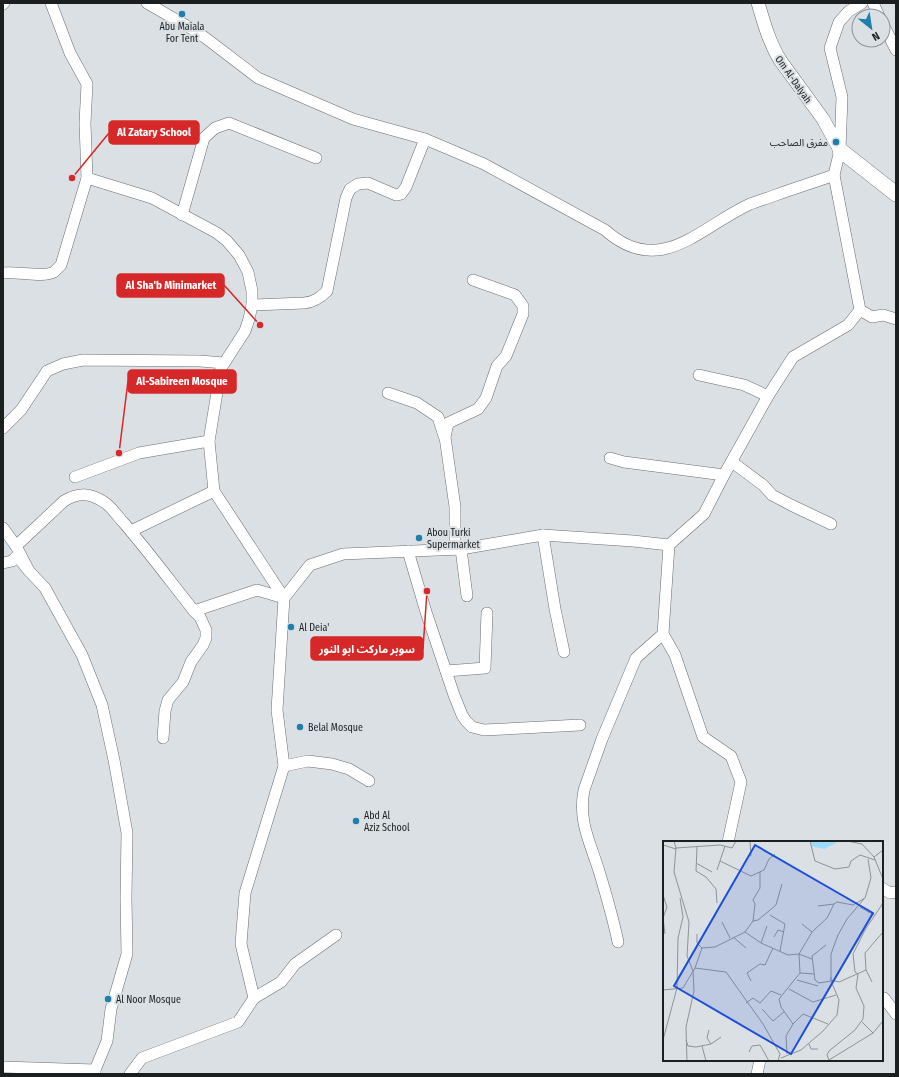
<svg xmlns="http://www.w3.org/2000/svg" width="899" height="1077" font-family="'Fira Sans Condensed','Noto Sans Arabic',sans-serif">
  <rect width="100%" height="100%" fill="#dae0e4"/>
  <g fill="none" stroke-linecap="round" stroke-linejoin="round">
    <g stroke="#696e71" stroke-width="12">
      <g id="minor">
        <path d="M147,3L199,33L258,78L353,119L425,139L484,164L605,230C660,279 700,227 750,204C758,201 768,198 776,195C795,188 815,182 834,175L840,150L842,97L830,48L839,22L849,11L862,3"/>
        <polyline points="873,3 879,16"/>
        <polyline points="3,4 4,3"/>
        <polyline points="883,24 896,50"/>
        <polyline points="87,178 152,198 217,233 227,241 239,255 248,272 252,291 252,305 249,319 245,331 221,368 209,441 214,491 284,598 277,710 284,766 245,893 241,944 254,998 238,1022 142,1058 130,1074"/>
        <polyline points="182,215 204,138 215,128 229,123 316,158"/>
        <path d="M3,273C17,271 43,278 54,272C56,270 59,267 61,265L87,178L85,123L87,84L70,53L51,3"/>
        <path d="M252,305L304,303C314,302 320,298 327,291L346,198L350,189L358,184L368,183L396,195L401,194L406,187L425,139"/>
        <polyline points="860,310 872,317 883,315 896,319"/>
        <polyline points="699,375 744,385 768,396"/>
        <polyline points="388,393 417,403 438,417 444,436"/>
        <polyline points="3,428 21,410 47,371 63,364 83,360 200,361 224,363"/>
        <polyline points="610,458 624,462 724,475"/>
        <polyline points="732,462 763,485 772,495 791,505 831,524"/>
        <polyline points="75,477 139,453 209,441"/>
        <polyline points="3,528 16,546"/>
        <polyline points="131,531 214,491"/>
        <polyline points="543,535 555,609 564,652"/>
        <polyline points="455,549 455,507 445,437 448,423 478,409 486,398 497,366 506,356 523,314 523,306 515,295 473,280"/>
        <polyline points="461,549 467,596"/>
        <polyline points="408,551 426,612 454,695 462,715 466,721 472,727 484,730 580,725"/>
        <path d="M3,563L12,561L17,556L29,571L16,546L64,501C79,492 90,493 104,502C111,506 117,516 123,522C148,551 171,582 194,611L200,617L206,630V638L203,645L191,662L183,682L168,700L165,711L163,738"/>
        <polyline points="29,571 45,588 82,655 102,705 114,760 127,833 126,898 127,954 111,1009 107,1041 95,1070 95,1074"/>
        <polyline points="194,611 257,590 284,598 310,565 343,554 461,549 543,535 633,541 669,545 704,514 724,475 768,396 793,357 848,325 860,310 834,175"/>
        <polyline points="663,634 675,655 703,737 731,756 741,782 728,842"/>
        <polyline points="446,671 485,668 487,613"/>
        <polyline points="284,766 308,761 332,764 349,769 369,781"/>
        <polyline points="882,888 890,893 896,892"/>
        <path d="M618,942C613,918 606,894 599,871C590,842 578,821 584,790L602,739L636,658L663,634L669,545"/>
        <polyline points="254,998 281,982 295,964 336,935"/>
        <polyline points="884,998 896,1014"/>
        <polyline points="3,1067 95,1070"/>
        <polyline points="757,1074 760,1060"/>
      </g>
    </g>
    <g stroke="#696e71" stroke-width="14">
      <path id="tertiary" d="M758,3C764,23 769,42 780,60L823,119L840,150"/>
    </g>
    <g stroke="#696e71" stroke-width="16">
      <polyline id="secondary" points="840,150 896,194"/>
    </g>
    <use href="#minor" stroke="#fff" stroke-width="11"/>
    <use href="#tertiary" stroke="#fff" stroke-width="13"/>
    <use href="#secondary" stroke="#fff" stroke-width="15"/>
  </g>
  <g fill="#1f7fab" stroke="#dae0e4" stroke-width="1.5">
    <circle cx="182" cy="14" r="4"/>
    <circle cx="836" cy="142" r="4"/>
    <circle cx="419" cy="538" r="4"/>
    <circle cx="291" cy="627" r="4"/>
    <circle cx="300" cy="727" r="4"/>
    <circle cx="356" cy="821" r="4"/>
    <circle cx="108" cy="999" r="4"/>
  </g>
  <g text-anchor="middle" stroke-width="4" stroke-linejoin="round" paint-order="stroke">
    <g font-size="10" fill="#1c1f20" stroke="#dae0e4" text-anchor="start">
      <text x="182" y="30" text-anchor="middle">Abu Maiala<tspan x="182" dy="12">For Tent</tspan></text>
      <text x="828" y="146" text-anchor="end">مفرق الصاحب</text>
      <text x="427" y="536">Abou Turki<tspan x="427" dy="12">Supermarket</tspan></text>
      <text x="299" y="631">Al Deia'</text>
      <text x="308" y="731">Belal Mosque</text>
      <text x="364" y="819">Abd Al<tspan x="364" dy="12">Aziz School</tspan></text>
      <text x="116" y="1003">Al Noor Mosque</text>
    </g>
    <g font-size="10" fill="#1c1f20" stroke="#dae0e4">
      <text transform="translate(794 79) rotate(55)" y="4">Om Al-Dalyah</text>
    </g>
  </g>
  <g transform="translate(663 841)">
    <rect width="220" height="220" fill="#dae0e4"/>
    <path d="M147,0H173V2L161,8L148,5Z" fill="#9cdafe"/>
    <path fill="none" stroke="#8e9396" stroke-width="1" d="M11,0L13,7L11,31L26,81L24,115L30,130M87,0L88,15M147,0L152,20L172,28L186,26L188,20L197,14L212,19M184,0L199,3L211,16M0,4L13,8M34,6L33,30L43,36L53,48L54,62M13,7L57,4L69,7L73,0M220,9L211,16L220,38M57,20L88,35L101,29L106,18L112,13M33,22L49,31M54,29L62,5M0,54L4,66L0,77L2,93M155,65L171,63M197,66L211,74M107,74L122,83L117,110M90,80L92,63L90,59L97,47V31M59,81L67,97M139,83L149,91M82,91L90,80L95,79L113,64L119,43M34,93V102L39,107M70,96L83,107M111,96L115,89L121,91M98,102L104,85M163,104L149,115L152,139L156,142L168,140V136V139L176,141L203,129L202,112L220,91M32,127L39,107L52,106L82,91L98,102L125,114L136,113L149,118M203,129L209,141M137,132L151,133M168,136V113L175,94L184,78L201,58M134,139L155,145M88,140L84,132L97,123L102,124L110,107M126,148L150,161L173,154M0,149L20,147L32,127L63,131L100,183L117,213L115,220M83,162L90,157L97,162L108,150L118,154M99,168L110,180L121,171M199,181L210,192M130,183L118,166L116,158L137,132L136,113L149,91L164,77L171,63L174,61L190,64L202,57L208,37L205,18M46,189L44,197L48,203M0,199L14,147L15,97L20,76L17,57M23,199L25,205L33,206L48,203L58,196M146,203L148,208H155M39,205L43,220M86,211L89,205L97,204L106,220M124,213L123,195L130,183L140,173L165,183M118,217L138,209L160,190L174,174L176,159L168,140M166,219L164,214L166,210L192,189L200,178L201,165L193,147L195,133L192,131L190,113L202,89L220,62M166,219L210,192L220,180M24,220L23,186L31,150L30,130"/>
    <path fill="#1d4ed8" fill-opacity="0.15" stroke="#1d4ed8" stroke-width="2" d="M92,4L210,72L128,213L11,145Z"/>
    <rect width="220" height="220" fill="none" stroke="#1c1f20" stroke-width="2"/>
  </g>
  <path fill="none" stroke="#d62828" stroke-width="1.5" d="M72 178L109 133M260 325L224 285M119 453L128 381M427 591L423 649"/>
  <g fill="#d62828" stroke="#dae0e4" stroke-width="1.5">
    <circle cx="72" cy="178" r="4"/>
    <circle cx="260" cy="325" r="4"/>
    <circle cx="119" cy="453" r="4"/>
    <circle cx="427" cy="591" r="4"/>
  </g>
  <g fill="#d62828" stroke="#d62828" stroke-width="1.5">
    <rect x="109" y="121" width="90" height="23" rx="4"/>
    <rect x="117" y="274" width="107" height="23" rx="4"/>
    <rect x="128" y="370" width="108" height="23" rx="4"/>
    <rect x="311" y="637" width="112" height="23" rx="4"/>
  </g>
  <g font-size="11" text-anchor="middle" font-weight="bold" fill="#fff">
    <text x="154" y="136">Al Zatary School</text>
    <text x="171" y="289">Al Sha'b Minimarket</text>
    <text x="182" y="385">Al-Sabireen Mosque</text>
    <text x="367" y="653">سوبر ماركت ابو النور</text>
  </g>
  <rect width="899" height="1077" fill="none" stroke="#1c1f20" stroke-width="8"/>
  <g transform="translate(871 28) rotate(150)"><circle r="19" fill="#dae0e4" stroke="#8e9396"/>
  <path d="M0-3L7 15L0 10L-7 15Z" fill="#1f7fab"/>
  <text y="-6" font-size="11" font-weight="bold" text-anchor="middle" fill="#1c1f20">N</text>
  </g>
</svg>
